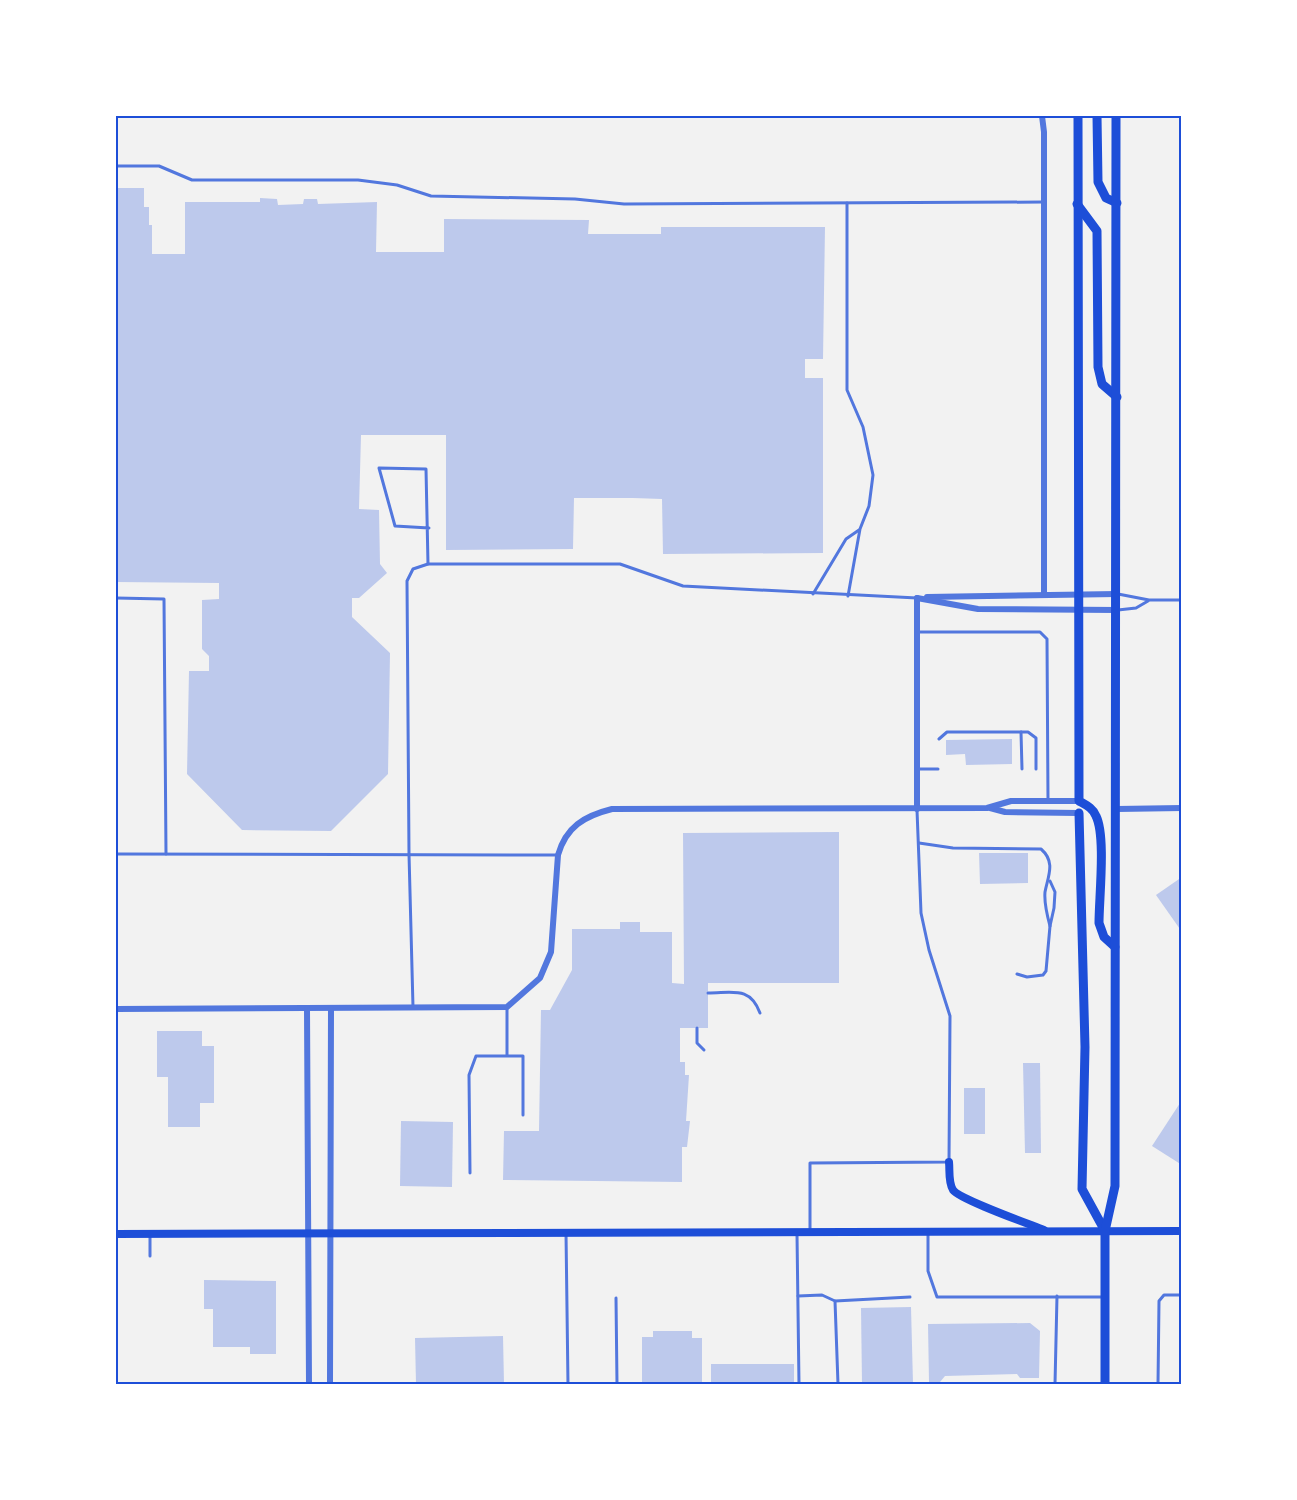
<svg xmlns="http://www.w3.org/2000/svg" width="1297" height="1500" font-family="Mulish,sans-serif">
  <rect width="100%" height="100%" fill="#f2f2f2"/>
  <g fill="#bdc9ec">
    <polygon points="116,188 144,188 144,207 149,207 149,225 152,225 152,254 185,254 185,202 260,202 260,198 277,199 278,205 303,204 304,199 317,199 318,204 377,202 376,252 444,252 444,219 589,220 588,234 661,234 661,227 825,227 823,359 805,359 805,378 823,378 823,553 663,554 662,499 633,498 574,498 573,549 446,550 446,435 361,435 359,509 379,510 380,564 387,573 359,598 352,598 352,617 390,653 388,774 331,831 242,830 187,774 189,671 209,671 209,656 202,649 202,600 219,599 219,583 116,582"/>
    <polygon points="1012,739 1012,764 966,765 965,754 946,755 946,740"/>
    <polygon points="839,832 839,983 708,983 708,1028 680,1028 680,1062 685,1062 685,1075 689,1075 686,1121 690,1121 687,1147 682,1147 682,1182 503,1180 504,1131 539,1131 541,1010 550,1010 572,970 572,929 620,929 620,922 640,922 640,932 672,932 672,983 684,984 683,833"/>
    <polygon points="979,853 1028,853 1028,883 980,884"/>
    <polygon points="1182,877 1182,932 1156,895"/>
    <polygon points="157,1031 202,1031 202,1046 214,1046 214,1103 200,1103 200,1127 168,1127 168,1077 157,1077"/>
    <polygon points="1023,1063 1040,1063 1041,1153 1025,1153"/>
    <rect x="964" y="1088" width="21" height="46"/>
    <polygon points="1182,1100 1182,1165 1152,1146"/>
    <polygon points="401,1121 453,1122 452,1187 400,1186"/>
    <polygon points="204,1280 276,1281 276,1354 250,1354 250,1347 213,1347 213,1309 204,1309"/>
    <polygon points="911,1307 913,1384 862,1384 861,1308"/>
    <polygon points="1030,1323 1040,1331 1039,1378 1020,1378 1017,1374 945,1376 940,1382 929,1382 928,1324"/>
    <polygon points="653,1331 692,1331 692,1338 702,1338 702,1384 642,1384 642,1337 653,1337"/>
    <polygon points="503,1336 504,1384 416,1384 415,1338"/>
    <rect x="711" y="1364" width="83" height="20"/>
  </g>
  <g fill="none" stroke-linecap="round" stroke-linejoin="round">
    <g stroke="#5277de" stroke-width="3">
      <polyline points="116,166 159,166 192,180 358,180 397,185 431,196 575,199 624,204 1043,202"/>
      <polyline points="847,203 847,390 863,427 873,475 869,506 860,529 848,596"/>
      <polyline points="428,564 426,469 379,468 395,526 429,528"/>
      <polyline points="813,594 846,539 859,530"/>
      <polyline points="1118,594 1149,600 1182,600"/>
      <polyline points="116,598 164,599 166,854"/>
      <polyline points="1118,610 1136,608 1148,601"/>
      <polyline points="917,632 1040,632 1047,639 1048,800"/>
      <polyline points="1021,732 1022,769"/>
      <polyline points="939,739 947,732 1028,732 1036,738 1036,769"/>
      <polyline points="917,769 938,769"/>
      <path d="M919,843L953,848L1041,849C1056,862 1048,876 1045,892C1044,903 1047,915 1050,926"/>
      <polyline points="116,854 557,855"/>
      <polyline points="1017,974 1027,977 1043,975 1046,971 1050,926 1054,908 1055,892 1050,881"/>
      <path d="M708,993C733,993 750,986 760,1013"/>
      <polyline points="413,1007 409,854 407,581 413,569 428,564 620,564 683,586 917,598"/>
      <polyline points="507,1009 507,1055"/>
      <polyline points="697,1028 697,1043 704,1050"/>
      <polyline points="470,1173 469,1075 476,1056 523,1056 523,1115"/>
      <polyline points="810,1231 810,1163 949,1162 950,1016 929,950 921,913 917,810"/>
      <polyline points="566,1233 568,1384"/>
      <polyline points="150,1234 150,1256"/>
      <polyline points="797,1234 799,1384"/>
      <polyline points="928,1234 928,1271 937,1297 1103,1297"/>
      <polyline points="798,1296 822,1295 835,1301 838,1384"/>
      <polyline points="616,1298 617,1384"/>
      <polyline points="835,1301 910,1297"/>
      <polyline points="1055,1384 1057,1296"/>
      <polyline points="1158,1384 1159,1301 1164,1295 1182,1295"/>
    </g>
    <g stroke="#5277de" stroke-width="6">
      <polyline points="1042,116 1044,132 1044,595"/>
      <polyline points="927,597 1117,594"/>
      <polyline points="917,598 917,809"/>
      <polyline points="917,598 978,609 1117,610"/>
      <polyline points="990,808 1005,812 1079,813"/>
      <polyline points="1117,809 1182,808"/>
      <path d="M116,1009L507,1007L540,978L551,952L558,855C566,827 584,816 612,809L987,808L1011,801H1079"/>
      <polyline points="307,1009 309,1384"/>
      <polyline points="330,1384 331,1009"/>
    </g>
    <g stroke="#1d4ed8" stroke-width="8">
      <path d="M949,1162C950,1171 948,1182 953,1190C959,1199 1029,1224 1044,1230"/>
      <polyline points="116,1234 1182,1231"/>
    </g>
    <g stroke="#1d4ed8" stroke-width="9">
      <path d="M1078,116L1079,801C1086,805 1093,808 1096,816C1106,836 1099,898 1099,923L1104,937L1115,947"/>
      <polyline points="1097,116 1098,182 1106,198 1117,203"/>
      <polyline points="1077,204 1097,231 1098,367 1102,384 1117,397"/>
      <polyline points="1079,813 1085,1047 1082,1189 1105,1231"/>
      <polyline points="1105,1384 1105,1231 1115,1186 1116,116"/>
    </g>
  </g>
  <rect width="1297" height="1500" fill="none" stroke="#ffffff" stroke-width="234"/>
  <rect x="117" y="117" width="1063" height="1266" fill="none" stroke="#1d4ed8" stroke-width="2"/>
</svg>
